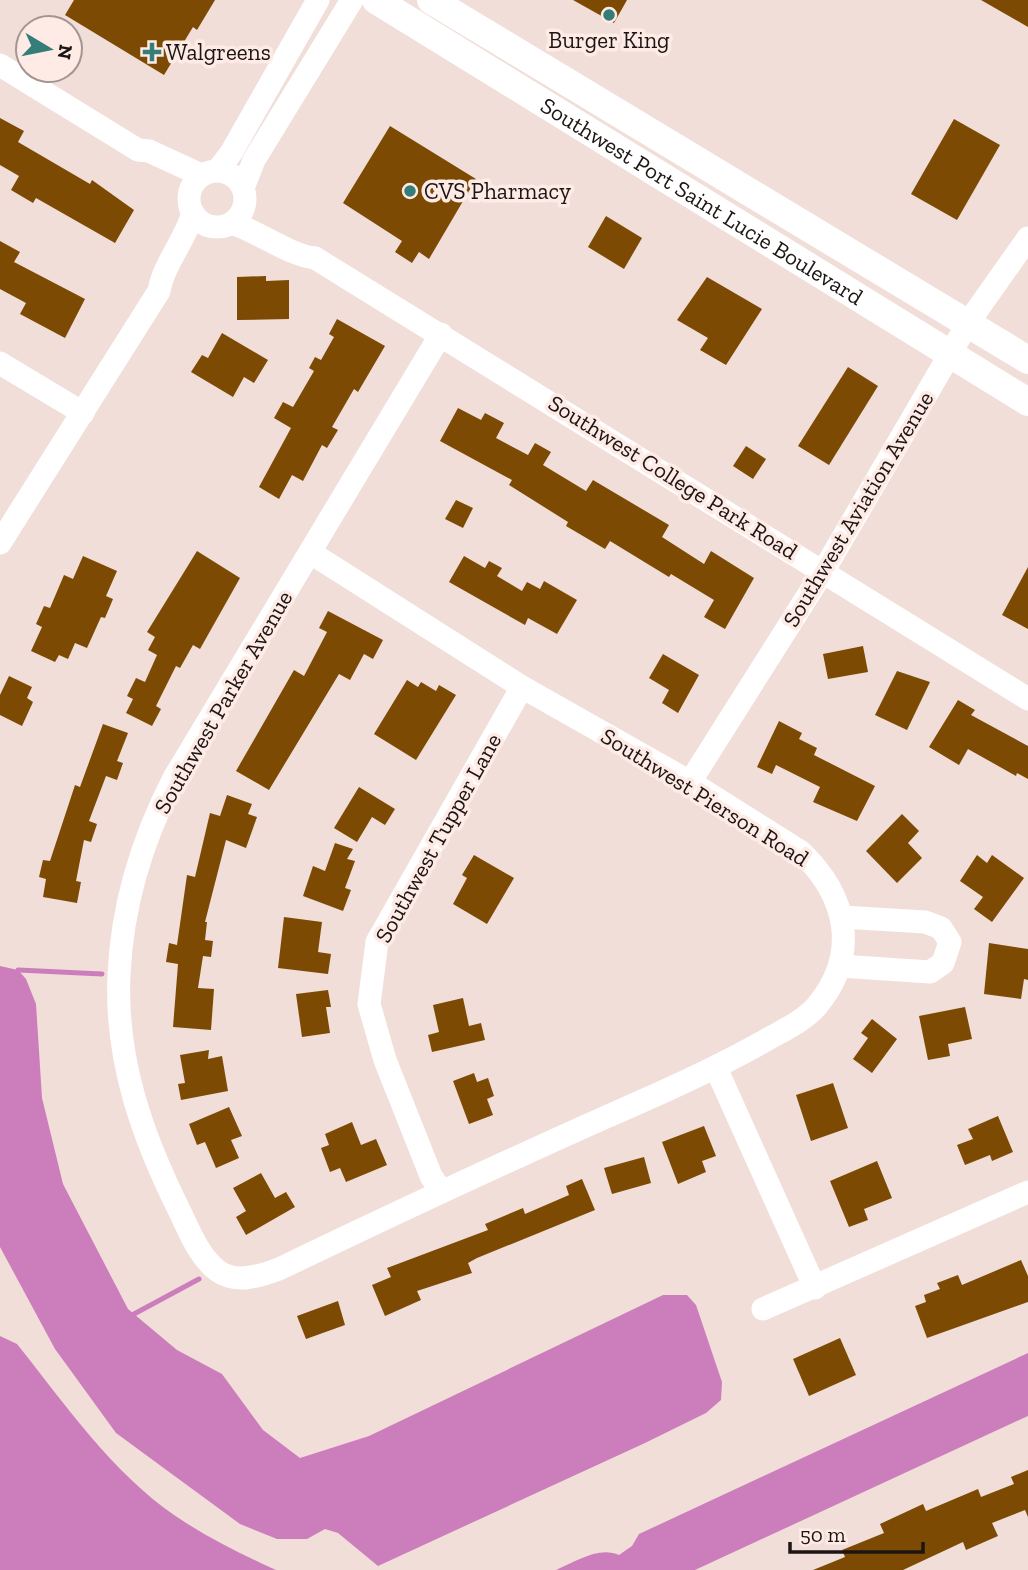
<svg xmlns="http://www.w3.org/2000/svg" width="1028" height="1570" font-family="'Zilla Slab',serif">
  <rect width="100%" height="100%" fill="#f1ded8"/>
  <g fill="#cc7ebc">
    <polygon points="0,966 18,970 26,979 36,1004 42,1098 63,1184 128,1309 177,1350 222,1374 263,1430 300,1458 369,1436 663,1295 687,1295 696,1305 722,1382 721,1400 706,1413 645,1443 378,1566 338,1533 325,1529 307,1539 277,1539 240,1524 116,1433 55,1349 0,1247"/>
    <path d="M0,1336L17,1344C65,1404 112,1473 177,1517C208,1538 241,1554 276,1570H0Z"/>
    <path d="M1028,1353V1416L695,1570H556C575,1562 599,1546 619,1555L632,1546L639,1534Z"/>
  </g>
  <g fill="none" stroke-linecap="round" stroke-linejoin="round">
    <g stroke="#cc7ebc" stroke-width="5">
      <polyline points="18,970 102,974"/>
      <polyline points="134,1314 199,1279"/>
    </g>
  </g>
  <g fill="#7c4a03">
    <polygon points="74,0 215,0 197,30 193,27 164,75 65,15"/>
    <polygon points="573,0 627,0 614,23"/>
    <polygon points="981,0 1028,0 1028,27"/>
    <polygon points="0,118 24,131 18,142 90,184 92,180 134,210 115,243 36,198 33,203 11,190 19,176 0,165"/>
    <polygon points="954,119 1000,145 957,220 911,194"/>
    <polygon points="390,126 476,179 429,259 419,252 412,263 395,252 402,241 343,203"/>
    <polygon points="606,216 642,238 624,269 588,247"/>
    <polygon points="0,241 20,252 14,262 85,299 65,338 20,314 26,303 0,289"/>
    <polygon points="266,276 266,281 289,280 289,319 237,320 237,277"/>
    <polygon points="707,277 762,309 726,365 700,350 708,338 677,320"/>
    <polygon points="337,319 385,346 358,392 354,389 332,427 338,430 327,448 322,445 303,481 292,475 279,499 259,487 291,428 274,418 283,402 293,407 314,371 309,368 315,357 321,360 334,337 329,334"/>
    <polygon points="222,333 268,360 254,383 244,377 233,397 191,372 202,355 208,358"/>
    <polygon points="848,367 878,386 829,465 798,446"/>
    <polygon points="458,408 481,420 485,413 504,423 496,438 528,455 535,443 551,452 543,465 586,491 593,480 669,525 662,537 704,564 711,551 754,578 725,629 704,617 714,600 671,574 669,577 610,541 605,549 566,526 568,522 509,485 512,480 440,441"/>
    <polygon points="746,446 766,459 753,479 733,466"/>
    <polygon points="456,500 473,508 463,528 445,519"/>
    <polygon points="197,551 240,578 200,649 193,645 180,668 176,666 156,706 161,709 152,726 126,713 133,699 127,696 136,678 145,682 157,655 148,650 155,637 147,632"/>
    <polygon points="83,556 117,571 106,596 113,599 105,618 101,617 87,648 75,643 68,659 59,655 55,662 31,651 42,627 36,624 44,606 50,608 64,575 73,579"/>
    <polygon points="464,556 485,568 489,561 502,568 497,576 522,591 527,582 540,589 544,581 577,600 557,634 528,618 525,625 449,582"/>
    <polygon points="1028,567 1028,629 1002,615"/>
    <polygon points="328,611 383,640 373,659 364,654 350,680 339,674 269,790 236,771 294,670 304,676 327,632 319,628"/>
    <polygon points="863,646 868,672 828,679 823,654"/>
    <polygon points="663,654 699,675 678,713 662,703 669,690 649,678"/>
    <polygon points="897,671 930,682 907,730 875,715"/>
    <polygon points="9,676 32,687 27,698 33,702 22,726 0,715 0,695"/>
    <polygon points="407,680 418,687 421,682 436,691 439,685 456,695 416,760 374,734"/>
    <polygon points="958,700 975,710 971,715 1028,746 1028,779 1017,773 1016,776 968,749 959,765 929,747"/>
    <polygon points="779,721 802,733 799,739 817,748 814,755 875,786 857,821 813,802 820,787 776,765 772,774 757,767"/>
    <polygon points="103,724 128,733 117,761 123,763 117,780 106,776 89,821 97,824 91,842 84,840 76,881 81,882 77,903 43,897 46,879 39,877 43,860 50,861 75,785 80,787"/>
    <polygon points="359,787 395,809 385,825 372,817 357,842 334,828"/>
    <polygon points="227,795 252,804 248,814 257,817 246,848 226,840 205,922 207,922 205,940 213,941 211,957 203,956 198,988 214,989 211,1030 173,1027 178,964 166,962 169,943 177,945 187,875 195,877 210,813 220,816"/>
    <polygon points="902,814 919,831 908,843 922,858 897,883 866,851"/>
    <polygon points="335,843 353,849 347,859 355,861 345,888 351,890 343,911 303,896 313,866 325,871"/>
    <polygon points="474,855 514,878 487,924 453,904 467,878 462,875"/>
    <polygon points="977,855 987,863 992,855 1024,878 992,922 974,909 983,897 960,881"/>
    <polygon points="284,917 322,922 318,952 331,954 328,974 278,968"/>
    <polygon points="989,943 1028,949 1028,980 1024,979 1021,999 984,994"/>
    <polygon points="328,990 331,1007 326,1007 330,1033 302,1037 296,994"/>
    <polygon points="463,998 469,1026 481,1023 485,1040 432,1052 428,1035 439,1032 433,1005"/>
    <polygon points="965,1007 972,1039 948,1044 950,1056 928,1060 919,1016"/>
    <polygon points="872,1019 897,1039 872,1073 853,1059 868,1038 861,1033"/>
    <polygon points="209,1050 208,1059 222,1056 228,1091 181,1100 178,1084 185,1083 180,1055"/>
    <polygon points="474,1073 477,1082 488,1078 494,1096 487,1099 493,1115 469,1124 453,1081"/>
    <polygon points="833,1083 848,1128 811,1141 796,1095"/>
    <polygon points="229,1107 242,1136 231,1140 239,1158 216,1168 205,1142 197,1145 189,1124"/>
    <polygon points="998,1116 1013,1152 992,1161 990,1155 965,1165 957,1145 973,1139 968,1129"/>
    <polygon points="352,1122 361,1145 376,1139 387,1165 346,1182 340,1168 330,1172 321,1148 329,1145 325,1134"/>
    <polygon points="704,1126 716,1156 702,1161 706,1172 678,1184 662,1142"/>
    <polygon points="644,1157 651,1183 612,1194 604,1168"/>
    <polygon points="877,1161 892,1198 864,1209 868,1220 849,1227 830,1181"/>
    <polygon points="261,1173 275,1198 286,1192 295,1207 246,1235 236,1217 246,1211 233,1188"/>
    <polygon points="582,1179 595,1210 477,1258 468,1263 472,1273 417,1291 421,1300 385,1316 372,1285 391,1277 387,1268 488,1230 485,1224 523,1208 525,1214 569,1195 566,1186"/>
    <polygon points="1021,1260 1028,1276 1028,1302 927,1338 915,1306 926,1302 924,1295 940,1289 937,1283 958,1275 962,1285"/>
    <polygon points="338,1301 345,1325 306,1339 297,1316"/>
    <polygon points="840,1338 856,1375 809,1396 793,1359"/>
    <polygon points="1028,1470 1028,1517 1025,1510 992,1523 998,1536 966,1550 963,1542 903,1570 813,1570 845,1557 842,1550 884,1533 880,1524 923,1504 926,1511 978,1489 981,1497 1014,1484 1011,1477"/>
  </g>
  <g fill="none" stroke-linecap="round" stroke-linejoin="round">
    <g stroke="#fff" stroke-width="23">
      <polyline points="0,65 138,150 149,151 201,175"/>
      <polyline points="217,171 231,153 318,0"/>
      <circle cx="217" cy="199" r="28"/>
      <polyline points="243,188 254,160 352,0"/>
      <path d="M232,223C259,232 289,255 315,258L1028,699"/>
      <polyline points="0,363 83,413"/>
      <path d="M0,543L159,291C164,263 185,241 193,213"/>
      <path d="M311,553L522,687L690,782L801,852C848,897 860,955 816,1007C803,1021 784,1030 768,1039C715,1069 661,1093 606,1117C496,1166 387,1217 279,1269C260,1276 236,1284 218,1271C200,1258 190,1233 181,1214C143,1138 115,1061 119,975C122,905 142,840 174,778L441,334"/>
      <polyline points="690,782 824,570 968,323 1028,238"/>
      <polyline points="840,966 930,972 943,963 950,942 941,928 925,922 842,917"/>
      <polyline points="716,1068 815,1288"/>
      <polyline points="441,1191 431,1176 385,1060 369,1004 377,942 522,687"/>
      <polyline points="763,1309 1028,1192"/>
    </g>
    <g stroke="#fff" stroke-width="28">
      <path id="s1" d="M376,0L1028,402"/>
      <polyline points="431,0 1028,360"/>
    </g>
  </g>
  <g fill="#357d78" stroke="#feebe6" stroke-width="2.5">
    <circle cx="609" cy="15" r="7"/>
    <path d="M148.5 41.5h7v7h7v7h-7v7h-7v-7h-7v-7h7z"/>
    <circle cx="410" cy="191" r="7"/>
  </g>
  <g text-anchor="middle" stroke-width="7" stroke-linejoin="round" paint-order="stroke">
    <g font-size="23" fill="#1c1513" stroke="#feebe6" text-anchor="start">
      <text x="609" y="48" text-anchor="middle">Burger King</text>
      <text x="166" y="60">Walgreens</text>
      <text x="424" y="199">CVS Pharmacy</text>
    </g>
    <g font-size="23" fill="#1c1513" stroke="#feebe6">
      <text dy="8" stroke="none"><textPath href="#s1" startOffset="383">Southwest Port Saint Lucie Boulevard</textPath></text>
      <text transform="translate(673 477) rotate(32)" y="8">Southwest College Park Road</text>
      <text transform="translate(858 509) rotate(-59)" y="8">Southwest Aviation Avenue</text>
      <text transform="translate(223 702) rotate(-60)" y="8">Southwest Parker Avenue</text>
      <text transform="translate(705 797) rotate(32)" y="8">Southwest Pierson Road</text>
      <text transform="translate(438 838) rotate(-61)" y="8">Southwest Tupper Lane</text>
    </g>
  </g>
  <g transform="translate(49 49) rotate(100)"><circle r="33" fill="#feebe6" stroke="#a49592" stroke-width="2"/>
  <path d="M0-5L12 26L0 18L-12 26Z" fill="#357d78"/>
  <text y="-10" font-size="19" font-weight="bold" text-anchor="middle" fill="#1c1513">N</text>
  </g>
  <path d="M790 1542v10h133v-10" fill="none" stroke="#1c1513" stroke-width="3.5"/>
  <text x="800" y="1542" font-size="21" fill="#1c1513" stroke="#feebe6" stroke-width="5" paint-order="stroke">50 m</text>
</svg>
